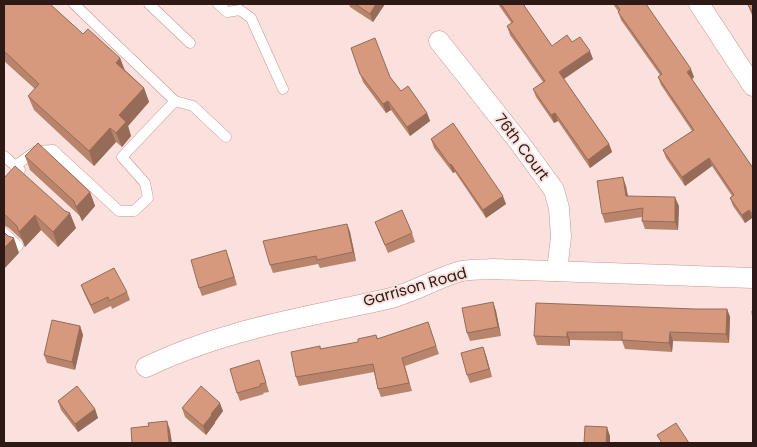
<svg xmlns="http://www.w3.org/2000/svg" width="757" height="447" font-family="Poppins,sans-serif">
  <rect width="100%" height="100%" fill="#fbe1de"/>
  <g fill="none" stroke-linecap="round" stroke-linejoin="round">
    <g stroke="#ce948e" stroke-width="11">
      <g id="lane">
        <polyline points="74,4 175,101"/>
        <polyline points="149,4 190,43"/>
        <polyline points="218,4 227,12 240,10 251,18 283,89"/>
        <polyline points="4,156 20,170"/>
        <polyline points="15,166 36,151 53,150 119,211 134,211 148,198 145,183 122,157 175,101 193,106 226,137"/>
        <polyline points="4,233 18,246"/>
      </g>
    </g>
    <g stroke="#ce948e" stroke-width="21">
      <g id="street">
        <polyline points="699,4 753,86"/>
        <polyline points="439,41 519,142 554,190 559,208 561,237 557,271"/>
        <path d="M146,367C227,328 305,318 391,298C414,292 435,279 458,272C468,269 481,270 492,269L753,278"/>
      </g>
    </g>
    <use href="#lane" stroke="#fff" stroke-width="10"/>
    <use href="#street" stroke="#fff" stroke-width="20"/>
  </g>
  <g fill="#b9846c">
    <polygon points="4,4 83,34 120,58 125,70 144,88 149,102 128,126 131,136 122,147 116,142 94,166 34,110 28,96 35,89 4,61"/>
    <polygon points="349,4 385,4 373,22 350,7"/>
    <polygon points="498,4 527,4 524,6 552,46 572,42 593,59 564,79 609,144 612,152 590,168 558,121 554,123 536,97 533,89 543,82 510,35 507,26 512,24"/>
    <polygon points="613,4 646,4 694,77 692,79 753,168 753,220 752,218 745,223 733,206 730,198 732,196 712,166 685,186 666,158 663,150 692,131 661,85 658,77 660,75 621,20 618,11"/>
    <polygon points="753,4 753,17 751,13 748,5"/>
    <polygon points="351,48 390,77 401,91 427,113 430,121 410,136 391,110 386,113 363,82"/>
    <polygon points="431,139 506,204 486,218 455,172 453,173 434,148"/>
    <polygon points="25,156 90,192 95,206 82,221 80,216 30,170"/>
    <polygon points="4,178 76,228 58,247 41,230 25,247 23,241 9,228 5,226 4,227"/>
    <polygon points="626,186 628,196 679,206 678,230 645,229 642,221 642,217 605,223 602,214"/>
    <polygon points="375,222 412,233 415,242 388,253"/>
    <polygon points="347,224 350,232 356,261 320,268 318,264 273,273 270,265"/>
    <polygon points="229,258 237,285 202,296 199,288"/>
    <polygon points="81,285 127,292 130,300 112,309 111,306 94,314 84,293"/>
    <polygon points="493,302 496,311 501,336 470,341 467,333"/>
    <polygon points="695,309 727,309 730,317 729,343 673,341 672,352 625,349 622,341 570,340 570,346 537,345 534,336"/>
    <polygon points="428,322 439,354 405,366 412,391 381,397 378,389 374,372 299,386 296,377 320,346 321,349 358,342 376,335 378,339"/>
    <polygon points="80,326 83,335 75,370 47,363 44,355"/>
    <polygon points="483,347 492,377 470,383 467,375"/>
    <polygon points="259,360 269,392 263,393 264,394 240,401 237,393"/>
    <polygon points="58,401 95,409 98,418 78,432 61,410"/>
    <polygon points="182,408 223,411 215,422 215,423 206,435 185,417"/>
  </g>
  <g fill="#966b58">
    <polygon points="376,4 385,4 373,22 370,14"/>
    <polygon points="590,51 593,59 562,80 559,72"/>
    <polygon points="120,58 125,72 116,63"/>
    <polygon points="691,69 694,77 690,80 687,72"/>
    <polygon points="144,88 149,102 128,126 131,136 122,147 116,133 119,115"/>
    <polygon points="388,101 391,110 386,113 383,104"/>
    <polygon points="427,113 430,121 410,136 407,127"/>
    <polygon points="555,113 558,121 554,123 551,115"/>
    <polygon points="110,128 116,142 94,166 89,151"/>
    <polygon points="609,144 612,152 590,168 588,160"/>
    <polygon points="709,158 712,166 685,186 682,177"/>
    <polygon points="451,164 455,172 453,173 450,165"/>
    <polygon points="623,177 626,186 629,204 626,196"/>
    <polygon points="90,192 95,206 82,221 76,207"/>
    <polygon points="503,196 506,204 486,218 483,210"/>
    <polygon points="675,197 679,206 678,230 675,222"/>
    <polygon points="749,210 752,218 745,223 742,215"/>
    <polygon points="70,213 76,228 58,247 53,232"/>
    <polygon points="35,215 41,230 25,247 19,232"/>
    <polygon points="347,224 350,232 356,261 353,252"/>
    <polygon points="14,238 19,253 4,269 4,248"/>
    <polygon points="493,302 496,311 501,336 498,327"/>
    <polygon points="727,309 730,317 729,343 726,334"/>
    <polygon points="80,326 83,335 75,370 72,362"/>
    <polygon points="567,332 570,340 570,346 567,337"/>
    <polygon points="670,332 673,341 672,352 669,343"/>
    <polygon points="483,347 486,355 492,377 489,369"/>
    <polygon points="220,403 223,411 215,422 215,423 206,435 203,426 211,414"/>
    <polygon points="95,409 98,418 78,432 75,424"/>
    <polygon points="167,421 170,430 172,443 169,443"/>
    <polygon points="607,427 610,436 610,443 606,443"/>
  </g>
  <g fill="#d7997d" stroke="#966b58">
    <polygon points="4,4 50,4 83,34 88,29 120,58 116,63 144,88 119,115 126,122 116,133 110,128 89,151 28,96 39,84 4,51"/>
    <polygon points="355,4 376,4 370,14"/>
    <polygon points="501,4 523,4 552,46 567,35 572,42 580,37 590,51 559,72 609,144 588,160 555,113 551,115 533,89 545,81 507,26 513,22"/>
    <polygon points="616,4 646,4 691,69 687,72 753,168 753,215 749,210 742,215 730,198 734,195 709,158 682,177 663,150 694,130 658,77 662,74 618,12 620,10"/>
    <polygon points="749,4 753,4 753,13 748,5"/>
    <polygon points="375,38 390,77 401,91 408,86 427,113 407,127 388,101 383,104 360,74 351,48"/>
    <polygon points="453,123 503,196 483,210 451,164 450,165 431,139"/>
    <polygon points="38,143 90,192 76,207 74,201 25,156"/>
    <polygon points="15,166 65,211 70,213 53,232 35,215 19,232 17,226 4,214 4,178"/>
    <polygon points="623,177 626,196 675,197 675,222 642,221 643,208 602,214 597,181"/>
    <polygon points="402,210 412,233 385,245 375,222"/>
    <polygon points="347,224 353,252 317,260 316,256 270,265 263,241"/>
    <polygon points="4,232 8,236 14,238 4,248"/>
    <polygon points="226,250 234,277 199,288 191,260"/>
    <polygon points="114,268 127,292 109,301 108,297 91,305 81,285"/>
    <polygon points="493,302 498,327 467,333 462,308"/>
    <polygon points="536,303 695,309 727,309 726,334 670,332 669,343 622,340 622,332 567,332 567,337 534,336"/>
    <polygon points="752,311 753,311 753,322"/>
    <polygon points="52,320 80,326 72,362 44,355"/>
    <polygon points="428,322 436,346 402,358 409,383 378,389 373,364 296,377 291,352 320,346 320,349 358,342 358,339 376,335 377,339"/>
    <polygon points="483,347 489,369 467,375 461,353"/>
    <polygon points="259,360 266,383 260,384 261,386 237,393 230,369"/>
    <polygon points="77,386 95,409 75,424 58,401"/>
    <polygon points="201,386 220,403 211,414 212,415 203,426 182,408"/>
    <polygon points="167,421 169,443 132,443 131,428 149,426 148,423"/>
    <polygon points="676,423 689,443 662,443 657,435"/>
    <polygon points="585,426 607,427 606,443 584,443"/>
  </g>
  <g text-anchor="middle" stroke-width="4" stroke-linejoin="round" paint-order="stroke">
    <g font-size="15" fill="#2f1917" stroke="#fbe1de">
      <text transform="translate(522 147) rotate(53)" y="5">76th Court</text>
      <text transform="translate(415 287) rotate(-16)" y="5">Garrison Road</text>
    </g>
  </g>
  <rect width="757" height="447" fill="none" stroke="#2f1917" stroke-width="10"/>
</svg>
